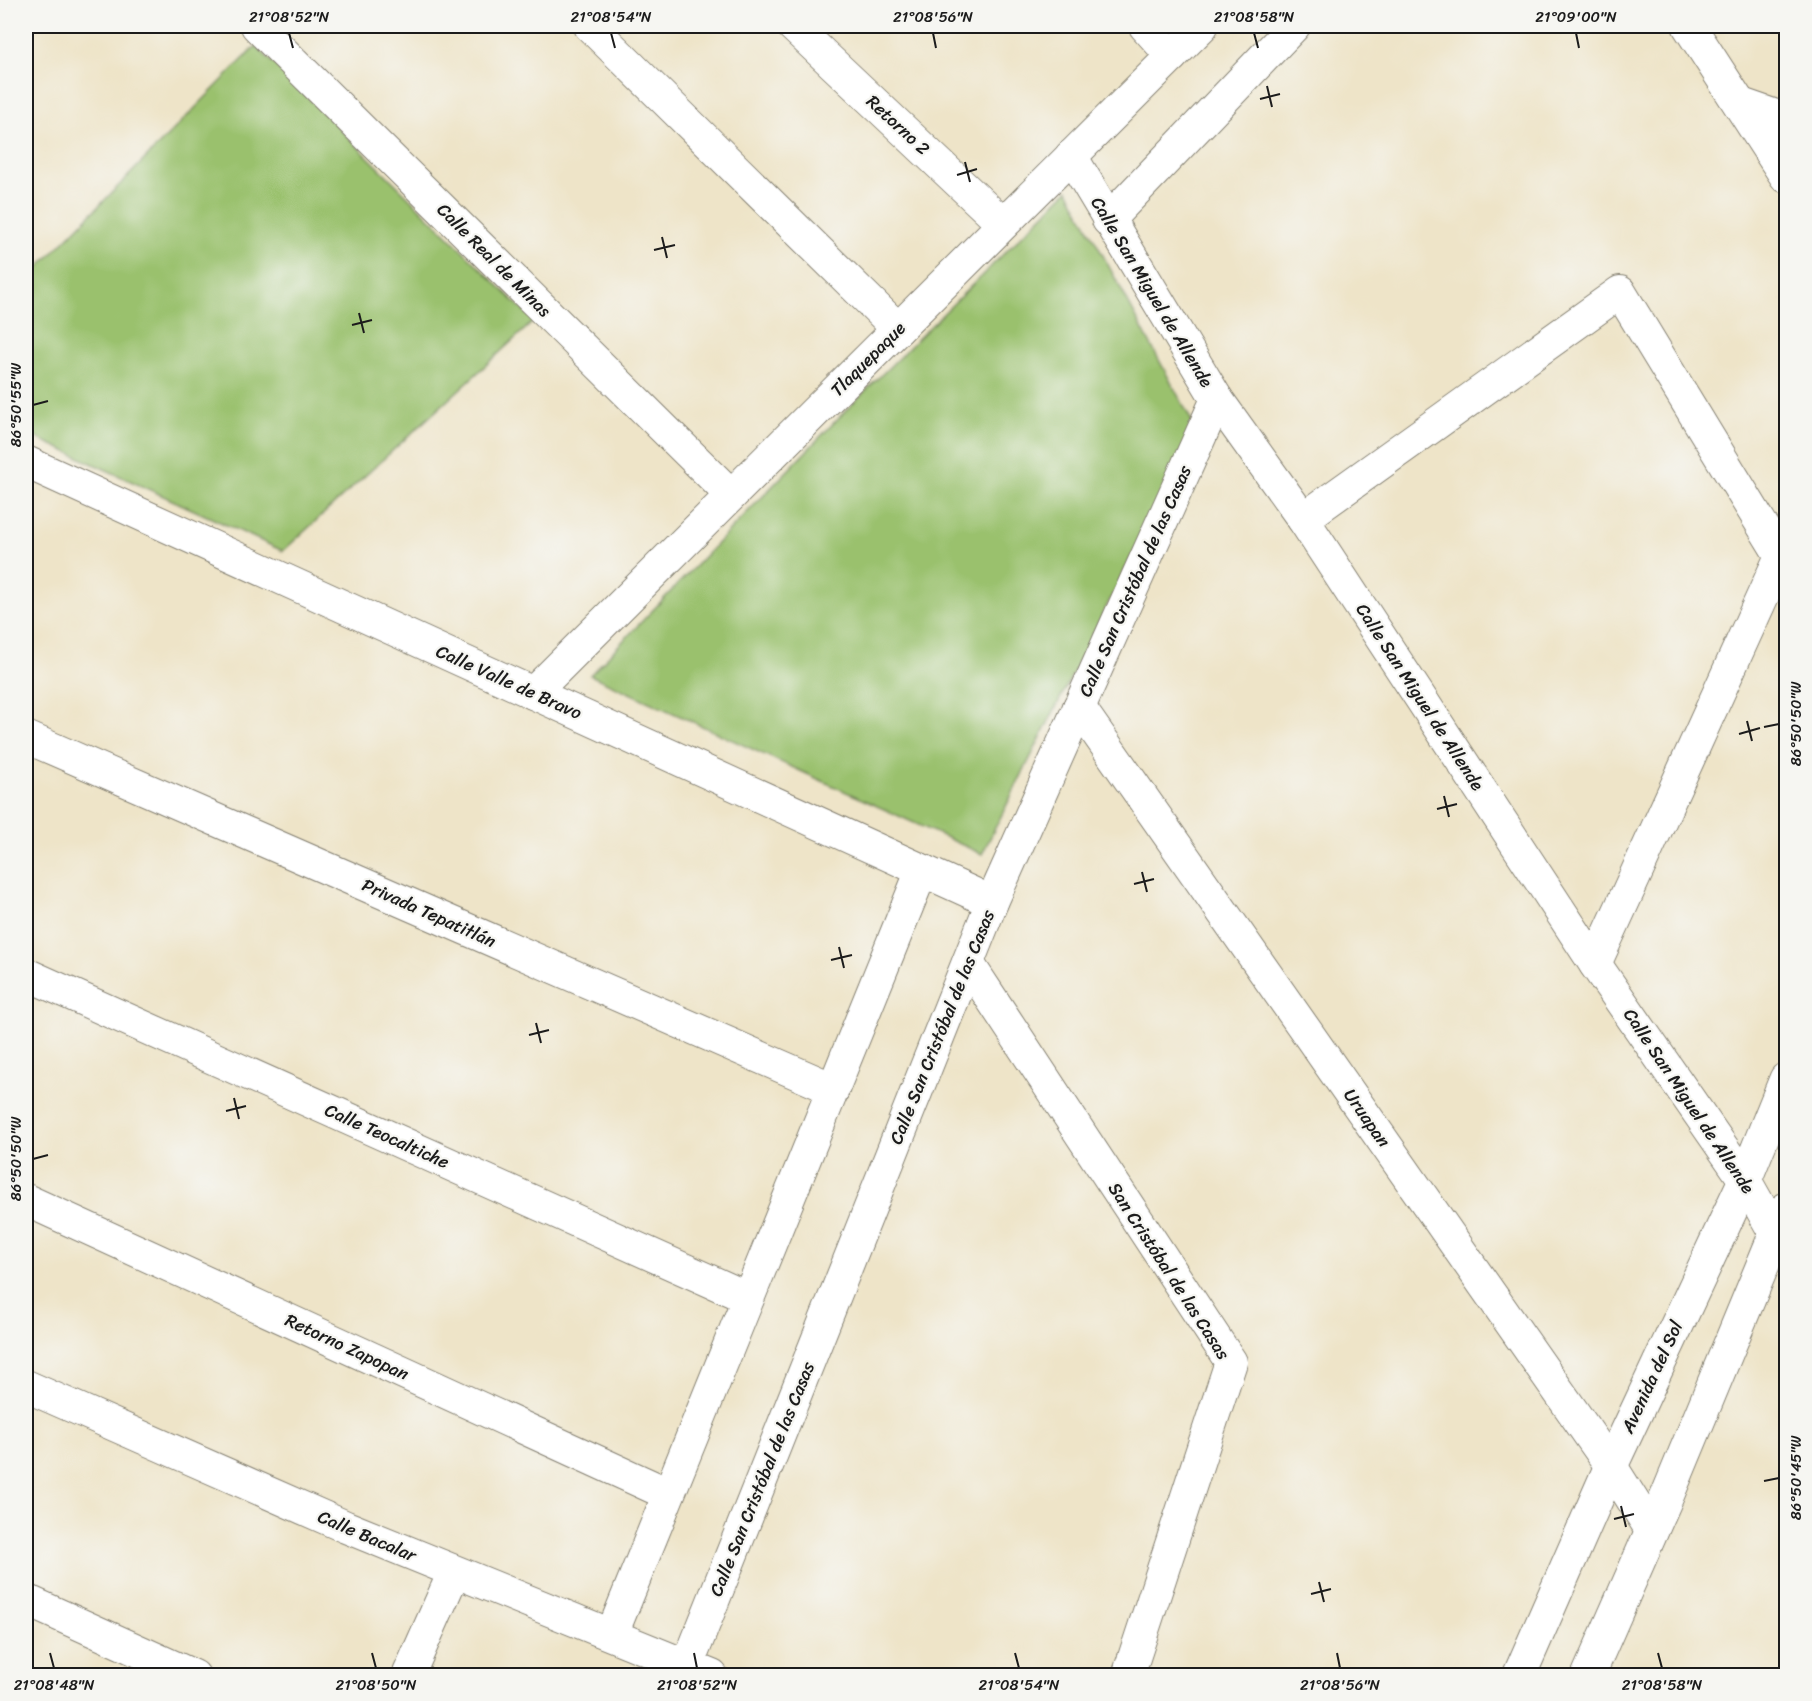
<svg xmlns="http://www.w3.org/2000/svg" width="1812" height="1701" font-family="Sriracha,sans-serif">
  <rect width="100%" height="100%" fill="#f6f6f2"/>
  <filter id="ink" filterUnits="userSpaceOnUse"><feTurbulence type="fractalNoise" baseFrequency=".0167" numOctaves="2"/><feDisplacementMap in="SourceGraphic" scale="12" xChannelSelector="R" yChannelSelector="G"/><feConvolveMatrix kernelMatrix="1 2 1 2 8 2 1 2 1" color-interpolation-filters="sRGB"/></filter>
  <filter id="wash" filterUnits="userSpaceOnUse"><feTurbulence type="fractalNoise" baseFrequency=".008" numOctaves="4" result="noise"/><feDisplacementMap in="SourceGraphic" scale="24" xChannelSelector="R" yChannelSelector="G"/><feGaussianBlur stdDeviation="1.35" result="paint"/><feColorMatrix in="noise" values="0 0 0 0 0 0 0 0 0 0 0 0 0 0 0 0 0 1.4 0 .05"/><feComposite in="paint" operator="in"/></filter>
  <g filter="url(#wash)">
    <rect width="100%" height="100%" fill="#eee4c8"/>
    <g fill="#9ac16d" stroke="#5b6e44" stroke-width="1.5">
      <polygon points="256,46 534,321 283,551 26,433 26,280"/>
      <polygon points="1068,190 1196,429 982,854 590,675 853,403"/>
    </g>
  </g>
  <g filter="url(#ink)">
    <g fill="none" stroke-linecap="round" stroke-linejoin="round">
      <g stroke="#858072" stroke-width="34">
        <g id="minor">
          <polyline points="257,26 731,495"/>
          <polyline points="590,26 898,329"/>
          <polyline points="793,26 1003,224"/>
          <polyline points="1145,26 1172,56"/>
          <polyline points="1071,156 1217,399 1303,519 1595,964 1745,1180 1775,1233"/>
          <polyline points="1108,220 1294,26"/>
          <polyline points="26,462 992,902"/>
          <polyline points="1303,519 1620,292 1781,556 1595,964"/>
          <polyline points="533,693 1202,26"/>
          <polyline points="1079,707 1611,1466 1652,1531"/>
          <polyline points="26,737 833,1089"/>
          <polyline points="968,963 1231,1362 1128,1676"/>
          <polyline points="26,974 748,1298"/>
          <polyline points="26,1200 668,1494"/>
          <polyline points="26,1386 346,1527 712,1676"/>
          <polyline points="26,1600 194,1676"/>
          <polyline points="612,1634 922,870"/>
          <polyline points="688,1664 992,902 1217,399"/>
          <polyline points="408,1676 454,1572"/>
        </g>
      </g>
      <g stroke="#858072" stroke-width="35">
        <g id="tertiary">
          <polyline points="1689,26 1786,176"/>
          <polyline points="1519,1676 1611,1466 1745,1180 1786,1079"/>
          <polyline points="1588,1676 1668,1494 1786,1209"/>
        </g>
      </g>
      <g stroke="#858072" stroke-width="35">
        <polyline id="primary" points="1740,104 1786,120"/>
      </g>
      <use href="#minor" stroke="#fff" stroke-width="32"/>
      <use href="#tertiary" stroke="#fff" stroke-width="33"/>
      <use href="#primary" stroke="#fff" stroke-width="33"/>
    </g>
  </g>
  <path fill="none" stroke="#1c1c1c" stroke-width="2" d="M289,33L293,48M611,33L615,48M933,33L936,48M1254,33L1258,48M1576,33L1579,48M1267,86L1272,107M1260,99L1280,94M965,162L970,182M957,175L977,169M662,237L667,258M654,250L675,245M359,313L364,333M352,325L372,320M33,405L48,401M1747,721L1752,741M1764,727L1779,724M1739,734L1760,728M1444,796L1449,817M1437,809L1457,804M1142,872L1147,892M1134,884L1154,879M839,947L844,968M831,960L852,955M536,1023L541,1043M529,1035L549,1030M234,1098L239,1119M226,1111L246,1106M33,1159L48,1155M1764,1481L1779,1478M1621,1506L1626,1527M1614,1519L1634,1514M1319,1582L1324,1602M1311,1594L1331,1589M50,1653L54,1668M372,1653L376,1668M694,1653L697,1668M1015,1653L1019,1668M1337,1653L1340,1668M1658,1653L1662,1668"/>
  <g text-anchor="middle" stroke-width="4.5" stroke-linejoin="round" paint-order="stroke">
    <g font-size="18" fill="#1c1c1c" stroke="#f6f6f2">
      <text transform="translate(898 125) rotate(43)" y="6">Retorno 2</text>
      <text transform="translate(494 260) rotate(45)" y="6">Calle Real de Minas</text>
      <text transform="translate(1152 292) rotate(59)" y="6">Calle San Miguel de Allende</text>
      <text transform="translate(868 359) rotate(-45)" y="6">Tlaquepaque</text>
      <text transform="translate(1135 581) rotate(-66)" y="6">Calle San Cristóbal de las Casas</text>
      <text transform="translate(509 682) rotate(24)" y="6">Calle Valle de Bravo</text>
      <text transform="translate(1420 697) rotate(57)" y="6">Calle San Miguel de Allende</text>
      <text transform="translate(429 913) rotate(24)" y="6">Privada Tepatitlán</text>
      <text transform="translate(942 1027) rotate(-68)" y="6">Calle San Cristóbal de las Casas</text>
      <text transform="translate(1689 1101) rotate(56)" y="6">Calle San Miguel de Allende</text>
      <text transform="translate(1367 1118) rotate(55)" y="6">Uruapan</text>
      <text transform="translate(387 1136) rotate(24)" y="6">Calle Teocaltiche</text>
      <text transform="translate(1169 1271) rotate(57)" y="6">San Cristóbal de las Casas</text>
      <text transform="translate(347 1347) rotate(25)" y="6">Retorno Zapopan</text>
      <text transform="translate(1652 1377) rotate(-65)" y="6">Avenida del Sol</text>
      <text transform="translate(762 1479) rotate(-68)" y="6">Calle San Cristóbal de las Casas</text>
      <text transform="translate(367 1536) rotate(23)" y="6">Calle Bacalar</text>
    </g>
  </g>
  <rect width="1812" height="1701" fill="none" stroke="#f6f6f2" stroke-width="66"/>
  <rect x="33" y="33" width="1746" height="1635" fill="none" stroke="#1c1c1c" stroke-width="2"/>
  <g font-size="15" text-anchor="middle" fill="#1c1c1c">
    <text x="289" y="22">21°08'52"N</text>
    <text x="611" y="22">21°08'54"N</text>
    <text x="933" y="22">21°08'56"N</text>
    <text x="1254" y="22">21°08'58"N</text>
    <text x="1576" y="22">21°09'00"N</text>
    <text transform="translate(16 405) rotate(-90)" y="5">86°50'55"W</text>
    <text transform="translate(1796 724) rotate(-90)" y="5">86°50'50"W</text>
    <text transform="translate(16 1159) rotate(-90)" y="5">86°50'50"W</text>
    <text transform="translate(1796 1478) rotate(-90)" y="5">86°50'45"W</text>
    <text x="54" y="1690">21°08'48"N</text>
    <text x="376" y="1690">21°08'50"N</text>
    <text x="697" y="1690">21°08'52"N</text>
    <text x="1019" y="1690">21°08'54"N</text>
    <text x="1340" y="1690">21°08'56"N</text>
    <text x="1662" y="1690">21°08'58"N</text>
  </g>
</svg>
